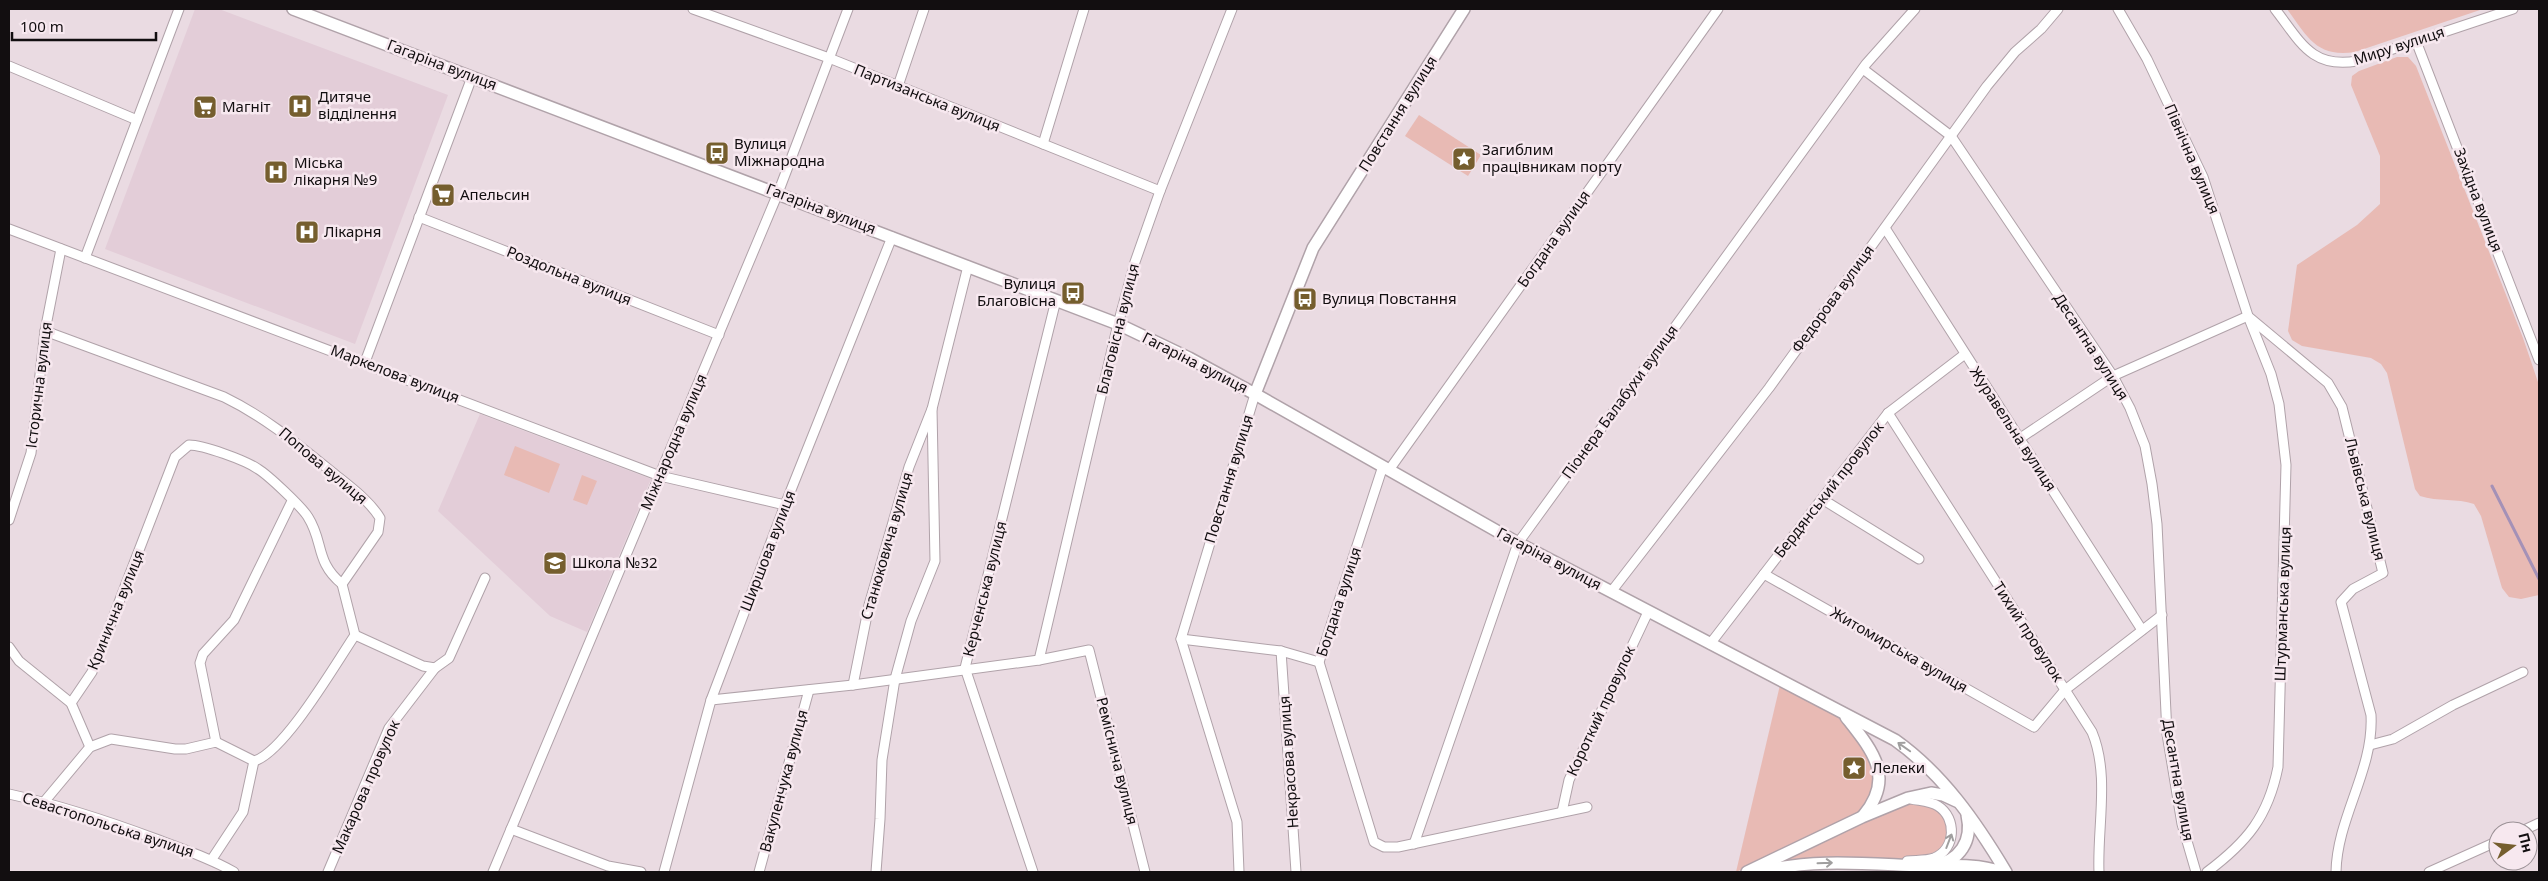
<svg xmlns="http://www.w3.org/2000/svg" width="2548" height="881" font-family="'Noto Sans',sans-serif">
  <rect width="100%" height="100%" fill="#eadbe2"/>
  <g fill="#e3cdd8">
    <polygon points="195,9 219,9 448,95 355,344 105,249"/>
    <polygon points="480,414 651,479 587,632 550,616 438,511"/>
  </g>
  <g fill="#e8bab4">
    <path d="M2287,9H2483L2355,52C2316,58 2307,36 2287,9Z"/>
    <path d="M2397,57H2408L2416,66L2523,338L2539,385V595L2521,599L2509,597L2502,588L2481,516L2474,504C2457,498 2438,502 2420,496L2415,489L2387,373L2381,364L2371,358L2302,346L2292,340L2288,331L2297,265L2357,225L2380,204V156L2351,85L2352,76L2359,71Z"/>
    <polygon points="1419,115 1481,155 1468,176 1405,136"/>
    <polygon points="515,446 560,464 549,493 504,475"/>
    <polygon points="582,475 597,481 587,505 573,500"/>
    <polygon points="1780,685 1839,714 1863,745 1874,768 1873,793 1858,814 1736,872"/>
    <path d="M1909,802C1917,804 1927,805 1935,809C1950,817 1952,840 1939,850C1924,862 1795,865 1768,867L1863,821Z"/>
  </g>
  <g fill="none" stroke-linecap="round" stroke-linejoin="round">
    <polyline stroke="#a491b7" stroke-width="3" points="2492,486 2539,579"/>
    <g stroke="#b0a2a9" stroke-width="11">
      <g id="street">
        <polyline points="693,9 829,58 1160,191"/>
        <path d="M2118,9L2147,59L2203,177L2248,316L2271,374L2279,404L2286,465L2278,767C2268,817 2247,842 2207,872"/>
        <path d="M2275,9C2300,41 2311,69 2357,61L2513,9"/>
        <polyline points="2416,41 2539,360"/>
        <polyline points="9,66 137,120"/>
        <polyline points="1863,69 1951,136 2113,376 2130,408 2145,446 2152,484 2157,524 2167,734 2182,824 2196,872"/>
        <polyline points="898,86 924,9"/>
        <polyline points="1043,144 1084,9"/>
        <polyline points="419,217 719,335"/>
        <polyline points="1885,228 2142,630"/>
        <polyline points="9,229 660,476 785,505"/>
        <polyline points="85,258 179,9"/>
        <path d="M2250,318L2328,383L2342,407L2383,573L2353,589L2341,602L2371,715C2374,770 2337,817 2336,872"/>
        <path d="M45,331L224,397C265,417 296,443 332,472C348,485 369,500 380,518L378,532L342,584L355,635C336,663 284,753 254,761"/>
        <polyline points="365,362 472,77"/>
        <path d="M1888,413L2092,732C2110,775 2097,827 2099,872"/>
        <polyline points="2019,439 2113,376 2248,316"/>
        <polyline points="1383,466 1319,662 1374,842 1384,847 1398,847 1587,807"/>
        <polyline points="1389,470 1718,9"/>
        <polyline points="1822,499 1919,559"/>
        <polyline points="9,520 31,453 45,331 61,249"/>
        <polyline points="1764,574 2034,727 2065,690 2162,615"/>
        <polyline points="1611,592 1769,388 1987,86 2015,52 2041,29 2058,9"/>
        <polyline points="355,635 423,666 435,668"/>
        <polyline points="1181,639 1281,651 1319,662"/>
        <polyline points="1710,644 1888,413 1965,354"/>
        <polyline points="9,647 19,661 71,703 90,747"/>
        <polyline points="1281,651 1296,872"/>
        <polyline points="1039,660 1118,324 1135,262 1160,191 1232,9"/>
        <polyline points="853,685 869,605 909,467 932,409 968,266"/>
        <polyline points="711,700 853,685 1039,660 1089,650 1145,872"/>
        <path d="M71,703L92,672L175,457L189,445C203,445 245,460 258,469C268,475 302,507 308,517C324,542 315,562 342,584"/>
        <polyline points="216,742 200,663 203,654 234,620 292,501"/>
        <polyline points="2370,745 2393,739 2453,705 2523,672"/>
        <path d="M9,794C59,805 108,821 156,839C183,849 209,858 234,872"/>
        <polyline points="44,802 90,747 111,739 175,749 186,749 216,742 254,761"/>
        <polyline points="1562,812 1569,780 1648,612"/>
        <polyline points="511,829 608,866 641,872"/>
        <polyline points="2522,831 2539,823"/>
        <polyline points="1414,844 1518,543 1866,64 1915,9"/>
        <polyline points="212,859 243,812 254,761"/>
        <path d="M1907,861C1916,860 1926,861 1934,858C1956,849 1957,818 1938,806C1930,801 1920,801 1911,799"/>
        <polyline points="328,872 389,728 435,668 449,658 485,578"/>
        <polyline points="493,872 778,193 848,9"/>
        <polyline points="664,872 711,700 785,505 892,237"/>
        <polyline points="759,872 809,690"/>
        <polyline points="876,872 880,819 882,760 895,679 911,621 935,561 932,409"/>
        <polyline points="1033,872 965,668 1056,300"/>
        <polyline points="1239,872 1237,822 1181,639 1255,394"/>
        <polyline points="2429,872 2498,841"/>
      </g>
    </g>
    <g stroke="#b0a2a9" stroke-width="14">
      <g id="secondary">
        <path d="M293,9L1118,324L1189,358L1255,394L1518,543L1895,740C1943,774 1976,822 2006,872"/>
        <polyline points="1255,394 1313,248 1464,9"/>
        <path d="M1846,717C1872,750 1896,777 1863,816"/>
        <path d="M1933,866C1960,861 1973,841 1967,815"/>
        <polyline points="1747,872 1862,817 1908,798 1931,793 1943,795 1956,801"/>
        <path d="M1760,872C1812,858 1867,864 1921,866C1947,866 1976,863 2001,872"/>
      </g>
    </g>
    <use href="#street" stroke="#fff" stroke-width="9"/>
    <use href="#secondary" stroke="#fff" stroke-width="11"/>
  </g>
  <defs><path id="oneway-shaft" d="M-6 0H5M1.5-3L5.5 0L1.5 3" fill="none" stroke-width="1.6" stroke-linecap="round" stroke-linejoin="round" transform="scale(1.25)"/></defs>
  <g stroke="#a09f9f">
    <use href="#oneway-shaft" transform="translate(1904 747) rotate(-145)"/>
    <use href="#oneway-shaft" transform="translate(1949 841) rotate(-69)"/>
    <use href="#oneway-shaft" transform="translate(1825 863) rotate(-2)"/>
  </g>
  <defs>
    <g id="hospital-square" transform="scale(1.25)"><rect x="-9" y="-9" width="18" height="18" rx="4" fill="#755e2e" stroke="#f7e8ef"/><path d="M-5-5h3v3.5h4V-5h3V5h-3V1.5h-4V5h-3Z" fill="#fff"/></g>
    <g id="supermarket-square" transform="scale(1.25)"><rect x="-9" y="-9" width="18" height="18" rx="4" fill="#755e2e" stroke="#f7e8ef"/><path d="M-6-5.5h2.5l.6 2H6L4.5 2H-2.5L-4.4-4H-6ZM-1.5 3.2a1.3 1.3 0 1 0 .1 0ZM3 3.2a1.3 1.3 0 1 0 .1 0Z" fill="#fff"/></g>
    <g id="bus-square" transform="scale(1.25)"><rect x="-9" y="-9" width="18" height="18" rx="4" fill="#755e2e" stroke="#f7e8ef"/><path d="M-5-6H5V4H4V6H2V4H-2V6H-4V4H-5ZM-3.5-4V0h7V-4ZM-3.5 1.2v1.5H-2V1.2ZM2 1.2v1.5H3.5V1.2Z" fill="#fff"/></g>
    <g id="sight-square" transform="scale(1.25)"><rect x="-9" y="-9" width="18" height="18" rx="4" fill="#755e2e" stroke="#f7e8ef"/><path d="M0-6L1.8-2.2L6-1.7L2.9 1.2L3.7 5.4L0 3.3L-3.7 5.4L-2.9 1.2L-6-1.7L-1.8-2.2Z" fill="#fff"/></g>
    <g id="school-square" transform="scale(1.25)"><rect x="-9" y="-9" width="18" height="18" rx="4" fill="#755e2e" stroke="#f7e8ef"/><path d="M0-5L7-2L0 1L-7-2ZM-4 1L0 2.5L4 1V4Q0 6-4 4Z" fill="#fff"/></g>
  </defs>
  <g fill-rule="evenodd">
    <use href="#hospital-square" x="300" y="106"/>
    <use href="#supermarket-square" x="205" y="107"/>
    <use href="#bus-square" x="717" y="153"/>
    <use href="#sight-square" x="1464" y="159"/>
    <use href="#hospital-square" x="276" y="172"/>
    <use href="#supermarket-square" x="443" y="195"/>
    <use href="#hospital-square" x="307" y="232"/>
    <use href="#bus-square" x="1073" y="293"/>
    <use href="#bus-square" x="1305" y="299"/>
    <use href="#school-square" x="555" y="563"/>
    <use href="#sight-square" x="1854" y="768"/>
  </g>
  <g text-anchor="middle" stroke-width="5" stroke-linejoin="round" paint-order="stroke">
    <g font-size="15" fill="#120e10" stroke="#f7e8ef">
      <text transform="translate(2399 46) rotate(-18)" y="5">Миру вулиця</text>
      <text transform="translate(442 65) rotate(21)" y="5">Гагаріна вулиця</text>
      <text transform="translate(927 98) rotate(22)" y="5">Партизанська вулиця</text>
      <text transform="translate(1398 114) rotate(-58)" y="5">Повстання вулиця</text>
      <text transform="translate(2192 159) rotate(67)" y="5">Північна вулиця</text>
      <text transform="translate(2478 200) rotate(69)" y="5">Західна вулиця</text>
      <text transform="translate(821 209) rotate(21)" y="5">Гагаріна вулиця</text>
      <text transform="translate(1554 239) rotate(-55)" y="5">Богдана вулиця</text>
      <text transform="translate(569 276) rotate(22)" y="5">Роздольна вулиця</text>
      <text transform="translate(1833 299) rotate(-54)" y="5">Федорова вулиця</text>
      <text transform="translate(1118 329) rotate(-76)" y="5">Благовісна вулиця</text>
      <text transform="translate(2091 347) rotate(57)" y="5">Десантна вулиця</text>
      <text transform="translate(1195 363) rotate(27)" y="5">Гагаріна вулиця</text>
      <text transform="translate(395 374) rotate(21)" y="5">Маркелова вулиця</text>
      <text transform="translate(39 385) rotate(-83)" y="5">Історична вулиця</text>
      <text transform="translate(1620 402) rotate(-54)" y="5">Піонера Балабухи вулиця</text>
      <text transform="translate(2013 429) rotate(57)" y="5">Журавельна вулиця</text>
      <text transform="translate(674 442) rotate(-67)" y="5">Міжнародна вулиця</text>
      <text transform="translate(323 466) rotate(40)" y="5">Попова вулиця</text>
      <text transform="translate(1229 479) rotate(-73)" y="5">Повстання вулиця</text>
      <text transform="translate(1829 490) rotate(-52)" y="5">Бердянський провулок</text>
      <text transform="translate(2365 499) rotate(76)" y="5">Львівська вулиця</text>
      <text transform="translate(887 546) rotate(-74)" y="5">Станюковича вулиця</text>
      <text transform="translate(768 551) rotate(-69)" y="5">Ширшова вулиця</text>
      <text transform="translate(1549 559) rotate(28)" y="5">Гагаріна вулиця</text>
      <text transform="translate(985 589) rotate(-76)" y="5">Керченська вулиця</text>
      <text transform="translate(1339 602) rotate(-72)" y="5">Богдана вулиця</text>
      <text transform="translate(2283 604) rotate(-88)" y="5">Штурманська вулиця</text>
      <text transform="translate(116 610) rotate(-68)" y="5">Кринична вулиця</text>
      <text transform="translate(2028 632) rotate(57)" y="5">Тихий провулок</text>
      <text transform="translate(1899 650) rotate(30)" y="5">Житомирська вулиця</text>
      <text transform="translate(1601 711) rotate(-65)" y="5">Короткий провулок</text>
      <text transform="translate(1117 761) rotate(76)" y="5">Реміснича вулиця</text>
      <text transform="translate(1289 762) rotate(-94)" y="5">Некрасова вулиця</text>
      <text transform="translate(2178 780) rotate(80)" y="5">Десантна вулиця</text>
      <text transform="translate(784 781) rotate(-75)" y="5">Вакуленчука вулиця</text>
      <text transform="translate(366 787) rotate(-66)" y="5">Макарова провулок</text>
      <text transform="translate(108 825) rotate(18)" y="5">Севастопольська вулиця</text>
    </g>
    <g font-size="15" fill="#120e10" stroke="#f7e8ef" text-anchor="start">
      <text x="318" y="102">Дитяче<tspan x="318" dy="17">відділення</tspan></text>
      <text x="222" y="112">Магніт</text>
      <text x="734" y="149">Вулиця<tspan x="734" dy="17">Міжнародна</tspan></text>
      <text x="1482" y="155">Загиблим<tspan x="1482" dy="17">працівникам порту</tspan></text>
      <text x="294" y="168">Міська<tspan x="294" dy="17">лікарня №9</tspan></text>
      <text x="460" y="200">Апельсин</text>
      <text x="324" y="237">Лікарня</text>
      <text x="1056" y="289" text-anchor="end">Вулиця<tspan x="1056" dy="17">Благовісна</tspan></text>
      <text x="1322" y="304">Вулиця Повстання</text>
      <text x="572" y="568">Школа №32</text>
      <text x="1872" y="773">Лелеки</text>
    </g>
  </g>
  <rect width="2548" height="881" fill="none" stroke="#120e10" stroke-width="20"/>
  <g transform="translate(2513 846) rotate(75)"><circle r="24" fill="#f7e8ef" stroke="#9b9196"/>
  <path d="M0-4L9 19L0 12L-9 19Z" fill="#755e2e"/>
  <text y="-8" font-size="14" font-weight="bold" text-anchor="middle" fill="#120e10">Пн</text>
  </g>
  <path d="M12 32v8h144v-8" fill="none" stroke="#120e10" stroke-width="2.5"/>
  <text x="20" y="32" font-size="15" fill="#120e10" stroke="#f7e8ef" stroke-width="4" paint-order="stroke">100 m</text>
</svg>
